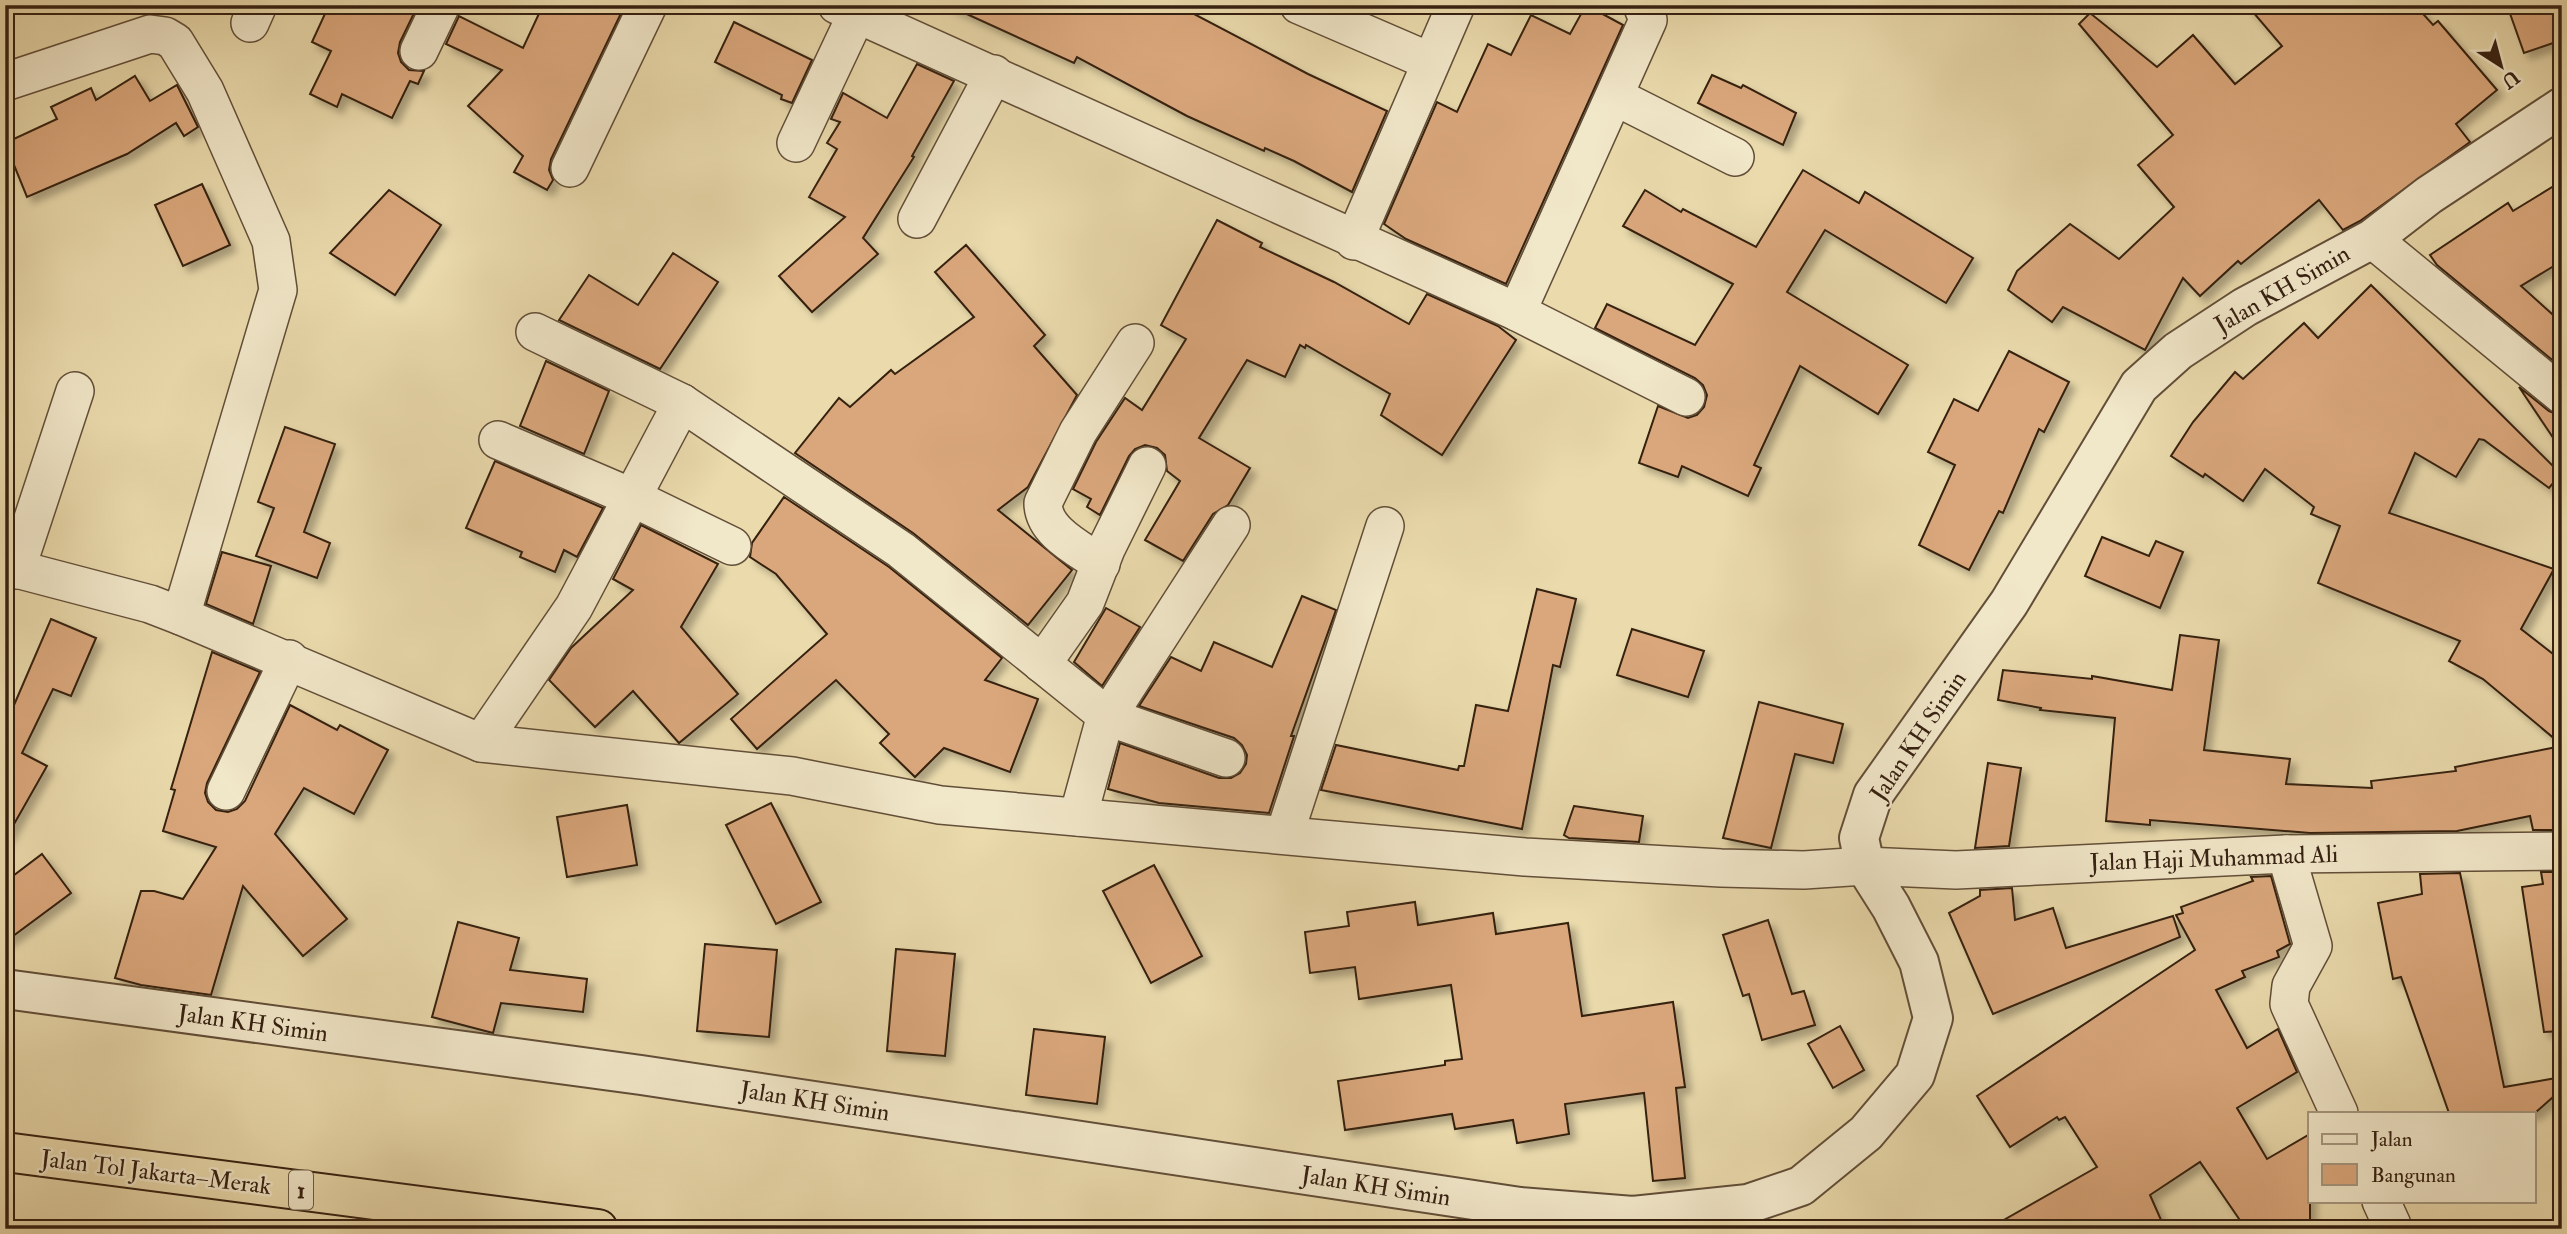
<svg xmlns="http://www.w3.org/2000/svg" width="2567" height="1234" font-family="'IM FELL Double Pica',serif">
  <defs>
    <filter id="shadow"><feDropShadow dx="6" dy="6" stdDeviation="3.5" flood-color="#0004"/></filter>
  </defs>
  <rect width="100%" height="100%" fill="#eadaac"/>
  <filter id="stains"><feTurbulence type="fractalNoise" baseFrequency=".00286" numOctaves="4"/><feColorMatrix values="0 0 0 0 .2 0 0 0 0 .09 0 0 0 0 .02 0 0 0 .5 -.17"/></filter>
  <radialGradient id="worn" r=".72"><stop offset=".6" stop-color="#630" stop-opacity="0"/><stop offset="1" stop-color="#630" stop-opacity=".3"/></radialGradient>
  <g fill="#daa77c" stroke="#352011" stroke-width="2" filter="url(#shadow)">
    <polygon points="329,5 418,5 400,42 398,53 401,62 409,70 424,71 418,84 410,81 392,118 342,94 337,107 310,94 331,51 312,42"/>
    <polygon points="543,5 625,5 551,159 549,170 553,180 547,190 514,172 523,156 468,106 502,70 446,44 459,16 523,48"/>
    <polygon points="947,5 1177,5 1308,74 1387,111 1352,192 1294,161 1265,148 1264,151 1187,116 1077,57 1074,63"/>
    <polygon points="1586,5 1623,25 1506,284 1406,239 1384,224 1437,102 1457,112 1488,44 1511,55 1531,15 1570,34"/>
    <polygon points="2247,5 2415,5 2433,25 2438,21 2497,90 2456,124 2470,142 2360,221 2343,230 2319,200 2241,264 2238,261 2200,296 2183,278 2145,350 2063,307 2052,322 2008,290 2017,271 2070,224 2119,259 2174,207 2138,165 2173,135 2079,24 2090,13 2157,67 2193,35 2235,84 2282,46"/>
    <polygon points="2507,5 2562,5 2562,40 2524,53"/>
    <polygon points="734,22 812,60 792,103 781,99 782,95 715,62"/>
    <polygon points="917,64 954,81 912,156 914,157 863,238 878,254 812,312 779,276 845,217 809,197 837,149 827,143 840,122 831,119 843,93 887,118"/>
    <polygon points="1712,75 1741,88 1743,85 1796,113 1783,145 1698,103"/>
    <polygon points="135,76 150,101 177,85 198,127 184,136 176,123 127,154 27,197 5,143 57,119 51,107 91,88 96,100"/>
    <polygon points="1803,170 1859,203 1865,192 1973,258 1946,303 1825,230 1787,292 1908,365 1878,414 1800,366 1754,465 1761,468 1748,496 1682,466 1678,477 1639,463 1658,406 1688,418 1697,415 1704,407 1707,395 1703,385 1695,378 1595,328 1607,304 1695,345 1733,284 1623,226 1645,190 1681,212 1683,209 1756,247"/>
    <polygon points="2562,181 2562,261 2521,286 2562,323 2562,368 2437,265 2430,255 2508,203 2513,211"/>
    <polygon points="202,184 230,245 183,266 155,205"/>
    <polygon points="389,190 441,225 395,295 330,253"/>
    <polygon points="1217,220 1262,243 1260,247 1334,282 1409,324 1427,294 1498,326 1516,340 1442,455 1381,415 1390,394 1306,345 1305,348 1300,345 1285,377 1247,360 1199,438 1250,468 1228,505 1213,514 1183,561 1145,540 1180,481 1167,471 1165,455 1157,448 1145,445 1135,449 1129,456 1100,515 1087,507 1091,499 1073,489 1096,442 1125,398 1142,410 1186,339 1161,325"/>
    <polygon points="966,245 1045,335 1034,346 1077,395 1028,487 998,510 1072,570 1028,625 913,533 795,453 839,398 850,407 891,370 895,374 974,317 935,272"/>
    <polygon points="673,253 718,282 660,369 559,320 589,275 638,305"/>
    <polygon points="2371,285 2561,474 2549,488 2484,440 2479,439 2456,477 2415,453 2389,513 2554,569 2521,629 2562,661 2562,745 2483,679 2449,661 2460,641 2318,583 2340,526 2311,514 2314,507 2265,469 2243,501 2205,474 2203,477 2171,456 2193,422 2235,372 2243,379 2304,323 2318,338"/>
    <polygon points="2009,351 2069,382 2044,432 2039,429 2003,513 1999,511 1969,570 1919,545 1955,465 1928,452 1954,399 1978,411"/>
    <polygon points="546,361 609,391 584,454 520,426"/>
    <polygon points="2519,387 2549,411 2562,416 2562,451"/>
    <polygon points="285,427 335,444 304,532 330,543 317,578 256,556 274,508 258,502"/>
    <polygon points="495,461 603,508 577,557 564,550 555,572 520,557 522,552 466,528"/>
    <polygon points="784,497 889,567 1002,658 985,680 1038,699 1010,772 944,748 915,777 880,743 889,734 836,680 757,749 731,719 827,634 776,574 750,557 752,543"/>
    <polygon points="641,525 718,564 681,627 738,694 679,743 633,691 595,727 549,680 571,648 633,590 613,579"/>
    <polygon points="2102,537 2149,556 2156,541 2183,552 2160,608 2085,576"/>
    <polygon points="222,552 271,566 253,624 206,604"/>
    <polygon points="1537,589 1576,599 1560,667 1553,665 1522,829 1321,790 1336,745 1458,770 1459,766 1464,766 1476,705 1508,711"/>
    <polygon points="1302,596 1336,610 1291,736 1294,736 1269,813 1159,803 1108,789 1120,743 1219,778 1231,778 1240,773 1246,764 1247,755 1242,745 1234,738 1139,706 1171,657 1201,671 1214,642 1272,667"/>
    <polygon points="1106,608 1140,627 1102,686 1074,662"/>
    <polygon points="51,619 96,638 71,696 53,689 22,753 47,766 5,840 5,726"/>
    <polygon points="1632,629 1704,651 1688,697 1617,675"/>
    <polygon points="2180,635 2219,640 2204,750 2290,759 2286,784 2372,788 2371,781 2456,771 2455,767 2562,746 2562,830 2533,830 2530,816 2457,831 2310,833 2150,820 2150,825 2106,821 2115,718 2040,710 2041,708 1998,700 2003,670 2092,679 2092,676 2172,690"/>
    <polygon points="212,652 260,672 207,783 205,793 208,802 216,810 228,812 237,809 245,801 290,705 337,730 340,725 388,750 354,814 304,788 275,834 347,919 303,956 243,886 211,995 141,985 115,978 141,891 154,891 183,899 216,847 163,831 175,790 171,789"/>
    <polygon points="1759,702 1843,724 1833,763 1795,754 1771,848 1723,838"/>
    <polygon points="1988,763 2021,768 2009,846 1975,848"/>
    <polygon points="771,803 821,902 776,924 726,825"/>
    <polygon points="627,805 637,865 567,877 557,817"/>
    <polygon points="1574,806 1643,816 1639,842 1569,838 1564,835"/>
    <polygon points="42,854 71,893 5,942 5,882"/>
    <polygon points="1154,865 1202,956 1151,983 1103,891"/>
    <polygon points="2541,872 2562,872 2562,1031 2544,1032 2522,887 2543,884"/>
    <polygon points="2460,873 2504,1087 2562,1077 2562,1089 2535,1113 2449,1113 2401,977 2393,979 2378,903 2422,894 2420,874"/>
    <polygon points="2271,876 2290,944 2277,951 2279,957 2242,971 2245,977 2216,990 2247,1048 2278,1029 2297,1072 2237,1108 2267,1159 2310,1134 2310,1229 2246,1229 2200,1162 2150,1195 2165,1229 1988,1229 2097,1167 2065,1117 2059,1120 2057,1117 2010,1147 1977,1096 2195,950 2176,915 2183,913 2181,907 2253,881 2251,877"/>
    <polygon points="2012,888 2015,920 2053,908 2066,948 2173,916 2180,937 1993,1014 1949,913 1980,896 1980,890"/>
    <polygon points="1415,902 1418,925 1493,913 1496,934 1568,923 1582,1016 1673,1002 1685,1087 1676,1088 1685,1178 1653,1181 1644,1093 1565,1104 1569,1134 1517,1143 1513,1120 1455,1129 1452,1114 1345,1130 1338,1081 1445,1065 1445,1061 1462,1059 1451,985 1359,999 1355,967 1310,973 1305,932 1349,926 1347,912"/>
    <polygon points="1768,920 1792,994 1804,991 1815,1025 1762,1040 1749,994 1743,996 1723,935"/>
    <polygon points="458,922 519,938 510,970 587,979 583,1012 501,1003 493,1033 432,1017"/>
    <polygon points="705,944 777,950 769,1037 697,1031"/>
    <polygon points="896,949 955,954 945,1056 887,1051"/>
    <polygon points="1840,1026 1864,1070 1833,1088 1808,1044"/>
    <polygon points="1034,1029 1105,1037 1097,1104 1026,1095"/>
  </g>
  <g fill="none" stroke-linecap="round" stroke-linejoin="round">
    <g stroke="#624e38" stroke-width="40">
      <g id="minor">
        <polyline points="837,5 1517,312 1686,397"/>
        <polyline points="1299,5 1429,61"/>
        <polyline points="250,23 258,5"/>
        <polyline points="419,51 441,5"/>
        <polyline points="5,82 150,34 165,36 175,42 205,91 271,241 278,290 181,616"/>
        <polyline points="1616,97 1735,157"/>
        <polyline points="796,143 861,5"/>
        <polyline points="570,168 648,5"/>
        <polyline points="917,219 994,74"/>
        <polyline points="2372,239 2562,395"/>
        <polyline points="1354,241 1456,5"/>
        <polyline points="1517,312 1648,20 1642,5"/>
        <polyline points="535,332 682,403 901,550 1108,717 1226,758"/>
        <polyline points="498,440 631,497 732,546"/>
        <path d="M1101,564C1080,549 1043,532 1043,503L1078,432L1135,343"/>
        <polyline points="5,566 150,604 181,616 481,743 792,776 940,805 1525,857 1721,868 1804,870 1865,866 1956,870 2286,854 2562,851"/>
        <polyline points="16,570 75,391"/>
        <polyline points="1042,664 1085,603 1106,549 1147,466"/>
        <polyline points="481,743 574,607 682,403"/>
        <polyline points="226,791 289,659"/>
        <polyline points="1078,817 1104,722 1231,525"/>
        <polyline points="1285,833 1385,526"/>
        <polyline points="2286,854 2313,946 2291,986 2289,1004 2339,1113"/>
        <polyline points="2381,1201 2392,1225"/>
      </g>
    </g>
    <g stroke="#624e38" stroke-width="42">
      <polyline id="tertiary" points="5,989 641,1075 1520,1207 1633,1216 1748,1204 1801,1186 1866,1133 1915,1075 1933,1018 1919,962 1891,907 1865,866 1859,838 1873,795 2009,603 2139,386 2178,351 2245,307 2372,239 2429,195 2562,107"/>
    </g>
    <g stroke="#352011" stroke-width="42">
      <polyline id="motorway" points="5,1152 598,1229"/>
    </g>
    <use href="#minor" stroke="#f1e7c9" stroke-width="37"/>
    <use href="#tertiary" stroke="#f1e7c9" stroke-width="38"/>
    <use href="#motorway" stroke="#eadaac" stroke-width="38"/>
  </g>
  <g text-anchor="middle" stroke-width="5" stroke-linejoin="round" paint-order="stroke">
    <rect fill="#f1e7c9" stroke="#6d5c48" stroke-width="2" x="289" y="1170.5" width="24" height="39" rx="5"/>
    <g font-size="23" font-weight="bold" fill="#352011">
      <text x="301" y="1198">1</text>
    </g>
    <g font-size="24" fill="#352011" stroke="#f1e7c9">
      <text transform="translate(2282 289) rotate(-30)" y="8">Jalan KH Simin</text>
      <text transform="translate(1918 736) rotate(-56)" y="8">Jalan KH Simin</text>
      <text transform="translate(2214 858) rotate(-2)" y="8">Jalan Haji Muhammad Ali</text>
      <text transform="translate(253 1023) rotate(8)" y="8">Jalan KH Simin</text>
      <text transform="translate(815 1101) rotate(9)" y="8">Jalan KH Simin</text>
      <text transform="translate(156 1172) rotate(7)" y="8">Jalan Tol Jakarta–Merak</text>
      <text transform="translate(1376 1186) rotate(9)" y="8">Jalan KH Simin</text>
    </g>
  </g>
  <rect width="2567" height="1234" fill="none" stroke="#eadaac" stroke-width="28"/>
  <rect x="7" y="7" width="2553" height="1220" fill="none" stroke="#352011" stroke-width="3.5"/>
  <rect x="14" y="14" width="2539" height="1206" fill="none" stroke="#352011" stroke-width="2"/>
  <rect x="2308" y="1112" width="228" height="91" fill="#f1e7c9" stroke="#a6977f" stroke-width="2"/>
  <rect x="2322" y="1134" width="35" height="10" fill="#f1e7c9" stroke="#a6977f" stroke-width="2"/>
  <text x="2371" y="1146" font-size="21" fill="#352011">Jalan</text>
  <rect x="2322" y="1164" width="35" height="21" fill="#daa77c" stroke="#a6977f" stroke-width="2"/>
  <text x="2371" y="1182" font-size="21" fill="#352011">Bangunan</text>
  <g transform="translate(2501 66) rotate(144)" stroke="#f1e7c9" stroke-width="5" paint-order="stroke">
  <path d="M0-5L12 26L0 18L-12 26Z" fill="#352011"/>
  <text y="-10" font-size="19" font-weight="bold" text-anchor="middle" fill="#352011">U</text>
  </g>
  <rect width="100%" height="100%" filter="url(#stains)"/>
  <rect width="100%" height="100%" fill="url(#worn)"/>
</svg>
